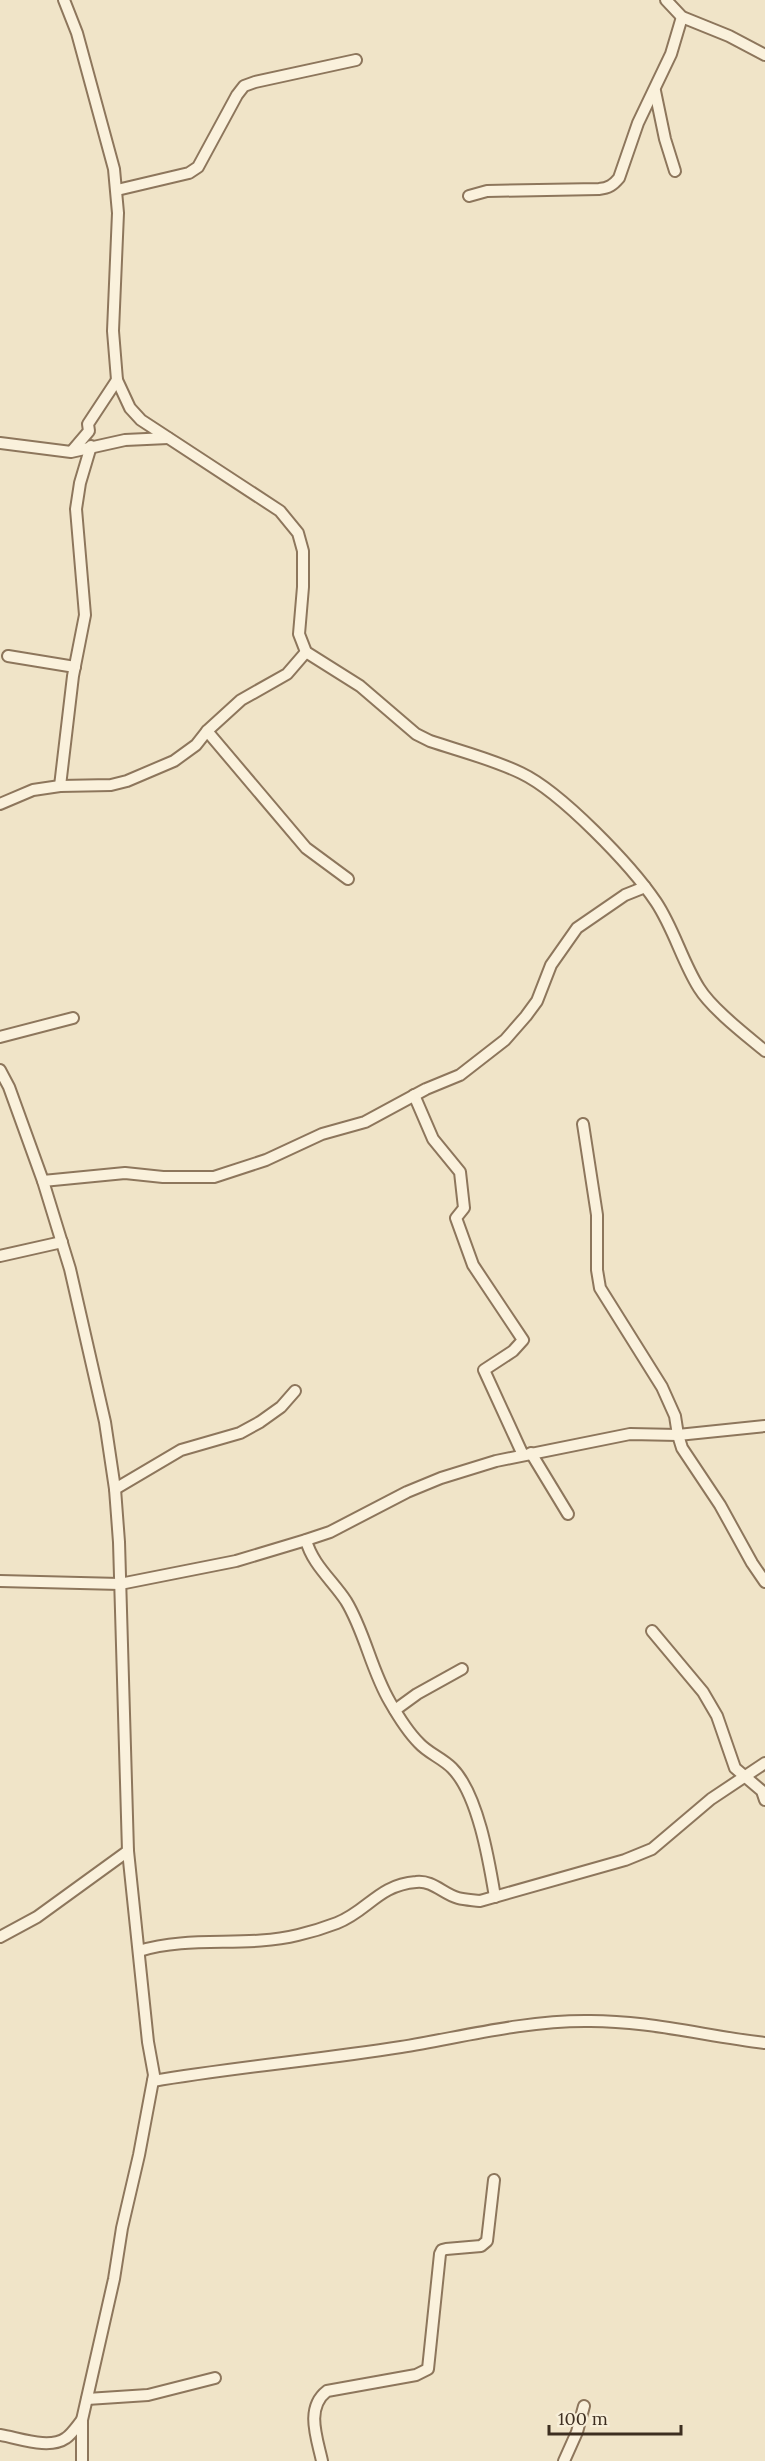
<svg xmlns="http://www.w3.org/2000/svg" width="765" height="2461" font-family="Lora,serif">
  <rect width="100%" height="100%" fill="#f0e4c8"/>
  <g fill="none" stroke-linecap="round" stroke-linejoin="round">
    <g stroke="#8d765c" stroke-width="14">
      <g id="minor">
        <path d="M64,0L77,33L114,169L118,213L113,331L117,380L130,408L141,420L280,511L298,533L303,551V587L299,634L306,652L360,686L416,734L430,741C460,751 492,759 521,773C561,792 631,865 656,902C674,929 682,961 699,988C712,1009 746,1035 765,1051"/>
        <polyline points="666,0 682,17 729,36 765,55"/>
        <polyline points="655,91 665,139 675,171"/>
        <polyline points="117,190 189,173 198,167 237,95 244,86 255,82 356,60"/>
        <path d="M469,196L487,191L599,189C609,188 613,185 619,178L638,123L671,54L682,17"/>
        <polyline points="0,443 71,452 125,440 168,438"/>
        <polyline points="72,451 89,431 88,424 117,380"/>
        <polyline points="8,656 75,667"/>
        <polyline points="207,731 306,848 348,879"/>
        <polyline points="60,786 73,676 85,615 76,509 80,483 91,446"/>
        <polyline points="0,804 33,790 60,786 111,785 127,781 174,761 196,745 207,731 241,700 287,674 306,652"/>
        <polyline points="0,1037 73,1018"/>
        <polyline points="0,1070 9,1087 43,1181 70,1269 105,1422 115,1489 119,1542 128,1851 148,2042 154,2075 139,2155 122,2228 114,2279 82,2420 82,2461"/>
        <polyline points="414,1095 433,1139 460,1172 464,1208 456,1218 473,1265 523,1340 513,1351 484,1370 523,1455"/>
        <polyline points="583,1124 597,1215 597,1270 600,1288 662,1387 675,1416 678,1435 682,1448 720,1505 752,1563 765,1582"/>
        <polyline points="43,1181 125,1173 163,1177 214,1177 266,1160 322,1134 365,1122 426,1089 460,1075 505,1040 526,1016 537,1001 551,965 577,928 625,895 645,887"/>
        <polyline points="0,1256 62,1242"/>
        <polyline points="531,1453 568,1514"/>
        <polyline points="115,1489 181,1450 240,1433 260,1422 281,1407 295,1391"/>
        <path d="M306,1540C312,1564 333,1581 346,1601C365,1632 371,1670 390,1702C398,1716 407,1731 419,1743C428,1753 442,1758 452,1768C478,1794 489,1861 495,1897"/>
        <polyline points="0,1581 120,1584 236,1561 306,1540 330,1532 407,1492 441,1478 496,1461 630,1434 678,1435 765,1426"/>
        <polyline points="652,1631 703,1692 717,1716 735,1768 762,1791 765,1800"/>
        <polyline points="395,1710 417,1694 462,1669"/>
        <polyline points="0,1937 37,1917 128,1851"/>
        <path d="M139,1951C191,1935 246,1948 298,1935C311,1932 324,1928 337,1923C368,1911 378,1885 416,1882C433,1880 443,1894 458,1898C465,1900 473,1900 480,1901L625,1860L652,1849L711,1799L765,1763"/>
        <path d="M153,2081C235,2067 319,2060 401,2047C462,2037 523,2021 585,2021C646,2020 705,2036 765,2043"/>
        <polyline points="87,2399 148,2395 215,2378"/>
        <path d="M0,2435C19,2438 49,2450 66,2438C72,2434 77,2426 82,2420"/>
        <path d="M322,2461C317,2438 305,2408 327,2391L416,2375L428,2369L440,2254L442,2250L446,2249L481,2246L487,2241L494,2180"/>
        <polyline points="564,2461 577,2432 584,2406"/>
      </g>
    </g>
    <use href="#minor" stroke="#faf1dc" stroke-width="10"/>
  </g>
  <path d="M549 2425v9h132v-9" fill="none" stroke="#3d2e20" stroke-width="3"/>
  <text x="558" y="2425" font-size="18" fill="#3d2e20" stroke="#f7eed8" stroke-width="4.5" paint-order="stroke">100 m</text>
</svg>
